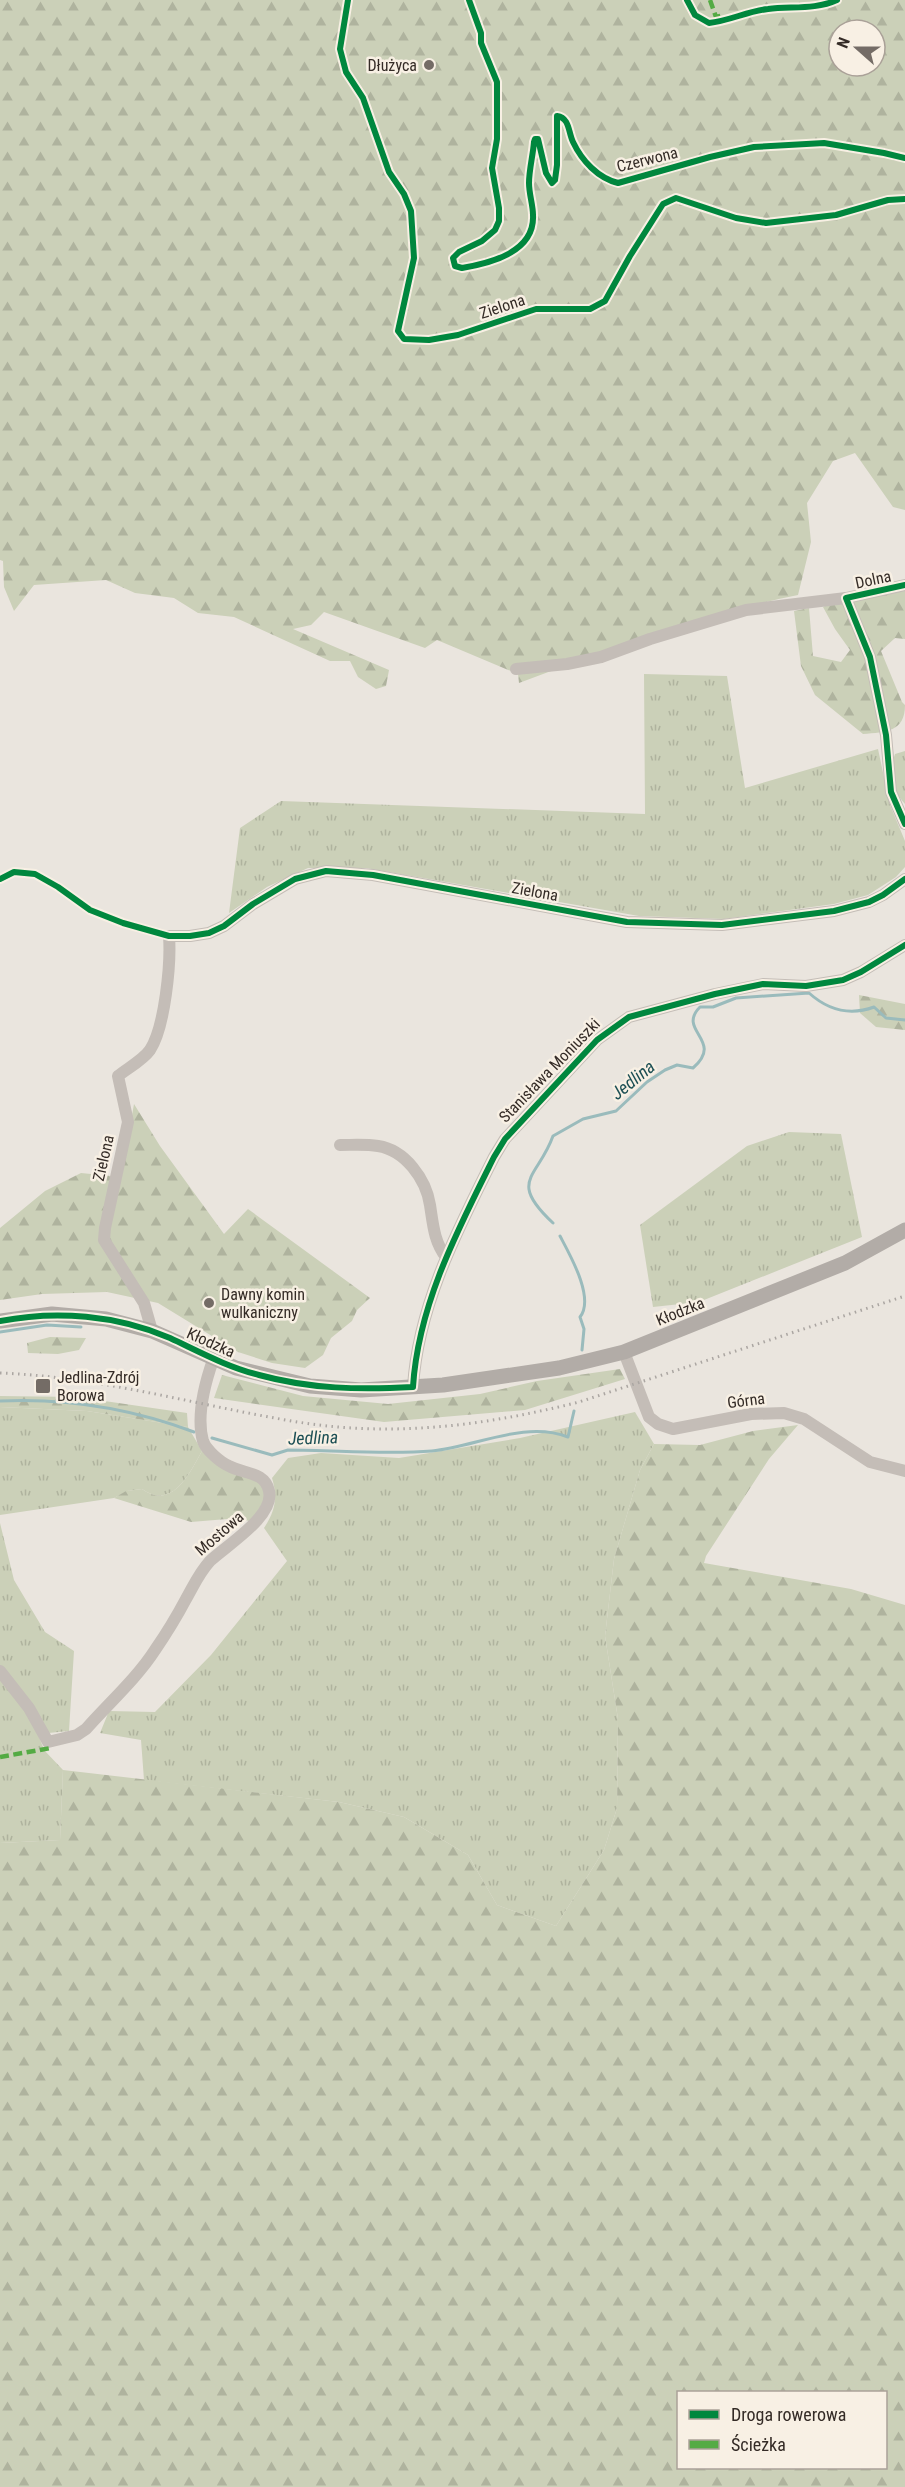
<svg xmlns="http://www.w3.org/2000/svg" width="905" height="2487" font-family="'Roboto Condensed',sans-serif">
  <defs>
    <pattern id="grass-tufts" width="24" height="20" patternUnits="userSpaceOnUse" patternTransform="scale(1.5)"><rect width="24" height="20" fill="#cbd0b8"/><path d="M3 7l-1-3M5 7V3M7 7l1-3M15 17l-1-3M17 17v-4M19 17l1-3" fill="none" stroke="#afb39e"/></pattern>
    <pattern id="forest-firs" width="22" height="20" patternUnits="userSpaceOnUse" patternTransform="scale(1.5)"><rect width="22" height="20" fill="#cbd0b8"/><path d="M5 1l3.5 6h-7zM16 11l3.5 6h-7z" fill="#afb39e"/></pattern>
  </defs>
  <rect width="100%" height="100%" fill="#eae5de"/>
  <g fill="url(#grass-tufts)">
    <polygon points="644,674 727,676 745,788 878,749 890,805 905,841 905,867 896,877 868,895 834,904 724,919 639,916 366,868 308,868 267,887 229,913 240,828 281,801 645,814"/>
    <path d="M905,751V804C890,786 887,776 895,754Z"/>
    <polygon points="789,1132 841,1134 862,1237 699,1302 653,1307 640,1225 747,1146"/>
    <path d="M0,1407L87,1411L188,1427L202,1451C190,1472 173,1511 142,1489L127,1491L114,1498L0,1515Z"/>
    <path d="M635,1412L654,1444L640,1470L614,1559L605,1636L618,1719L617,1808L604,1850L556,1926L497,1905L468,1855L404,1817L339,1802L144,1780L141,1740L100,1733L109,1711L155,1712L211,1655L287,1561L264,1528C275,1511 278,1498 272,1478L288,1458L321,1453L399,1458L520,1438Z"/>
    <polygon points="0,1523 14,1580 45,1632 74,1651 69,1731 38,1734 44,1750 63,1770 60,1840 0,1843"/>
  </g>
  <g fill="url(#forest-firs)" fill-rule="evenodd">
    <path d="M0,0H905V510L893,507L855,453L833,461L807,503L811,542L798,595C702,614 610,649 519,683L518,674L437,640L425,648L324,612L311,625L293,629L389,670L386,686L376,689L358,677L350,661H330L234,617L198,613L174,598L135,593L106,580L34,585L14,611L4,587L3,561L0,560ZM839,30H875V66H839Z"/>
    <path d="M905,591V639L895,638L881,651L902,702L905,705C905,732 886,732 863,734L815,695L801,666L794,611L809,608L813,656L841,662L850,650L835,629L823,607L835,601Z"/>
    <polygon points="859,995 905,1004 905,1030 876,1027 860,1013"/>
    <polygon points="134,1104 160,1146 224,1234 248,1209 370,1298 357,1310 352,1321 331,1338 323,1355 305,1368 272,1363 238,1352 158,1303 107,1292 42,1294 0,1300 0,1228 45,1191 81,1173 121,1177"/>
    <polygon points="50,1337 86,1338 79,1350 58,1354 28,1353 27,1343"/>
    <polygon points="620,1369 625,1379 525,1410 384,1422 214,1398 222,1375 303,1396 388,1404 480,1394 537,1381"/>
    <polygon points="0,1396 77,1397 187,1413 188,1427 87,1411 0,1407"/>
    <path d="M798,1425L769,1459L706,1556L704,1563L851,1589L905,1605V2487H0V1843L60,1840L63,1770L339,1802L404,1817L468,1855L497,1905L556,1926L604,1850L617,1808L618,1719L605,1636L614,1559L640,1470L654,1444L700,1445L753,1431ZM678,2392H886V2468H678Z"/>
    <path d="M202,1451L259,1482L269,1491L252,1522L239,1518L191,1522L114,1498L126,1491L142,1489C173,1511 190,1472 202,1451Z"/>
  </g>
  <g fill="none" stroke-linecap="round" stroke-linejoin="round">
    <g stroke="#9abbbc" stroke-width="3">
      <path d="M553,1223C507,1180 538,1178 553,1136L583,1119L616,1111L647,1082L665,1070L677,1065L693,1068C725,1040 676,1031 700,1007H713L736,998L809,993C828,1010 850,1016 874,1007L886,1018L905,1020"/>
      <path d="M560,1236C570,1255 595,1298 580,1317L584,1329L582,1350"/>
      <polyline points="0,1332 47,1325 81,1327"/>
      <path d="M0,1401C66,1398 133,1409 194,1432"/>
      <path d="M212,1438L272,1455L288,1450C336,1450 384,1455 432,1451C475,1447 525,1420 568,1437L574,1411"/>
    </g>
    <g stroke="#c4bdb7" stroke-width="12">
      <polyline points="846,598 870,657 886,735 891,792 905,824"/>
      <polyline points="516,669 567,664 601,657 650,639 746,610 846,598 905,585"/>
      <path d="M340,1145C353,1145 366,1144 378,1146C405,1150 426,1179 430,1205C433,1224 434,1242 446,1257"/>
      <path d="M152,1331L144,1303L104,1240L105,1228L128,1122L118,1076C128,1068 143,1060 150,1050C165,1027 171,963 169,936H190L209,933L224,926L253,904L295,879L326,871L373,875L627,922L722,925L834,911L869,902L883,895L905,879"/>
      <polyline points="624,1352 649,1417 658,1424 673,1429 751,1414 784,1413 804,1419 870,1462 905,1471"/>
      <path d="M413,1387C418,1305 458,1229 494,1157L505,1139L597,1040L629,1017L715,994L763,984L806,986L843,980L861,972L905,945"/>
      <path d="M0,1671L29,1708L48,1742L77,1735L86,1729C108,1704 137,1678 155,1650C166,1634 177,1616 186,1599C194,1585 199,1573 210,1561C227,1545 275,1516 269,1491C265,1471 243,1474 229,1466C220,1462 206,1450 203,1441C196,1416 205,1383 213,1360"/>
    </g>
    <polyline stroke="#b2aca7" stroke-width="15" points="0,1321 52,1314 106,1319 152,1331 236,1368 310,1386 361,1390 443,1385 559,1368 624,1352 845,1263 905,1230"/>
    <path stroke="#aba6a2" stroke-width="3" stroke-dasharray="1.5 4.5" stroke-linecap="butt" d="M0,1373C104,1377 202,1407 304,1423C398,1437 488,1425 579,1402L905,1296"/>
    <g stroke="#54ab44" stroke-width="4.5" stroke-dasharray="9 4.5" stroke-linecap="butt">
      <polyline points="710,0 716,17 724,15"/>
      <polyline points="0,1757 51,1748"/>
    </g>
    <g stroke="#f8f0e4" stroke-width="10">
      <g id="cycleway">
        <polyline points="348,0 340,49 346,72 363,98 389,172 404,194 411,211 414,258 398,331 404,339 429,340 458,335 536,309 590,309 605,301 630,256 663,204 676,198 736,218 766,223 836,215 888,200 905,199"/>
        <path d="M469,0L481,33V43L497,82V139L492,168L499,208V221L495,230L482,241L459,252L453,258L455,266L462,268C491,263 535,252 533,215C533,205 529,194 529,183C529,170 533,155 534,142L535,139H538L546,173L552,183L555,180L557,165V116C570,118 568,132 573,142C582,161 598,178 618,183L710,157L754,147L824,143L884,153L905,158"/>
        <path d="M687,0L695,15L709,23C729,21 748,11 768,9C791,6 815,10 837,0"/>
        <polyline points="905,585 846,598 870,657 886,735 891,792 905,824"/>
        <polyline points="0,879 14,872 35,874 58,887 90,910 123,923 169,936 190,936 209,933 224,926 253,904 295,879 326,871 373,875 627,922 722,925 834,911 869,902 883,895 905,879"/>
        <path d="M0,1321C56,1310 117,1315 170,1338C200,1352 227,1367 259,1375C310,1389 360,1390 413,1387C418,1305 458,1229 494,1157L505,1139L597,1040L629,1017L715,994L763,984L806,986L843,980L861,972L905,945"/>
      </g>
    </g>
    <use href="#cycleway" stroke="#00873e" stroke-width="6"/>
  </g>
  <g fill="#746c66" stroke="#f8f0e4" stroke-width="2">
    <circle cx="429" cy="65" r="6"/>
    <circle cx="209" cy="1303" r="6"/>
    <rect x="35" y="1378" width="16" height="16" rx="3"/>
  </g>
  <g text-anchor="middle" stroke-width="5" stroke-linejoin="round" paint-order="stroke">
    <g font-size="16" fill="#342b26" stroke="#f8f0e4" text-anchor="start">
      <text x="417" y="71" text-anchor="end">Dłużyca</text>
      <text x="221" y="1300">Dawny komin<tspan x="221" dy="18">wulkaniczny</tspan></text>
      <text x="57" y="1383">Jedlina-Zdrój<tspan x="57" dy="18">Borowa</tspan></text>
    </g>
    <g font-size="16" fill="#342b26" stroke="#f8f0e4">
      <text transform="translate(647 159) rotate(-14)" y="6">Czerwona</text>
      <text transform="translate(502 306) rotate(-18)" y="6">Zielona</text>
      <text transform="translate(873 579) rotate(-12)" y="6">Dolna</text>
      <text transform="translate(535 891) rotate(10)" y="6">Zielona</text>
      <text transform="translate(549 1070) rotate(-46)" y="6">Stanisława Moniuszki</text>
      <text transform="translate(103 1158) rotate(-77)" y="6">Zielona</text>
      <text transform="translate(680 1311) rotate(-22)" y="6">Kłodzka</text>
      <text transform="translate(211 1342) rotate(24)" y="6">Kłodzka</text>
      <text transform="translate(746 1400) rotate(-7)" y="6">Górna</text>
      <text transform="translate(219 1533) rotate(-41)" y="6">Mostowa</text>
    </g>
    <g font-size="18" font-style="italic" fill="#1c4f54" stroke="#f8f0e4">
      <text transform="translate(633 1080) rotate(-39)" y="6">Jedlina</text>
      <text transform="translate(313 1438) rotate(-2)" y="6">Jedlina</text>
    </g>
  </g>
  <rect x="677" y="2391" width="210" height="78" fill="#f8f0e4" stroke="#aaa198" stroke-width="1.5"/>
  <rect x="689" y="2410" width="30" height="9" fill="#00873e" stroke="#aaa198" stroke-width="1.5"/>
  <text x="731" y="2421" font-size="18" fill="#342b26">Droga rowerowa</text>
  <rect x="689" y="2440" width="30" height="9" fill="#54ab44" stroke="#aaa198" stroke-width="1.5"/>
  <text x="731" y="2451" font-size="18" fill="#342b26">Ścieżka</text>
  <g transform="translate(857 48) rotate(291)"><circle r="28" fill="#f8f0e4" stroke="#aaa198" stroke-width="1.5"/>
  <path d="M0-4.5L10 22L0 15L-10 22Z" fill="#746c66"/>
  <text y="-9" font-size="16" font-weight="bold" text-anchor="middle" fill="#342b26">N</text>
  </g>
</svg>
